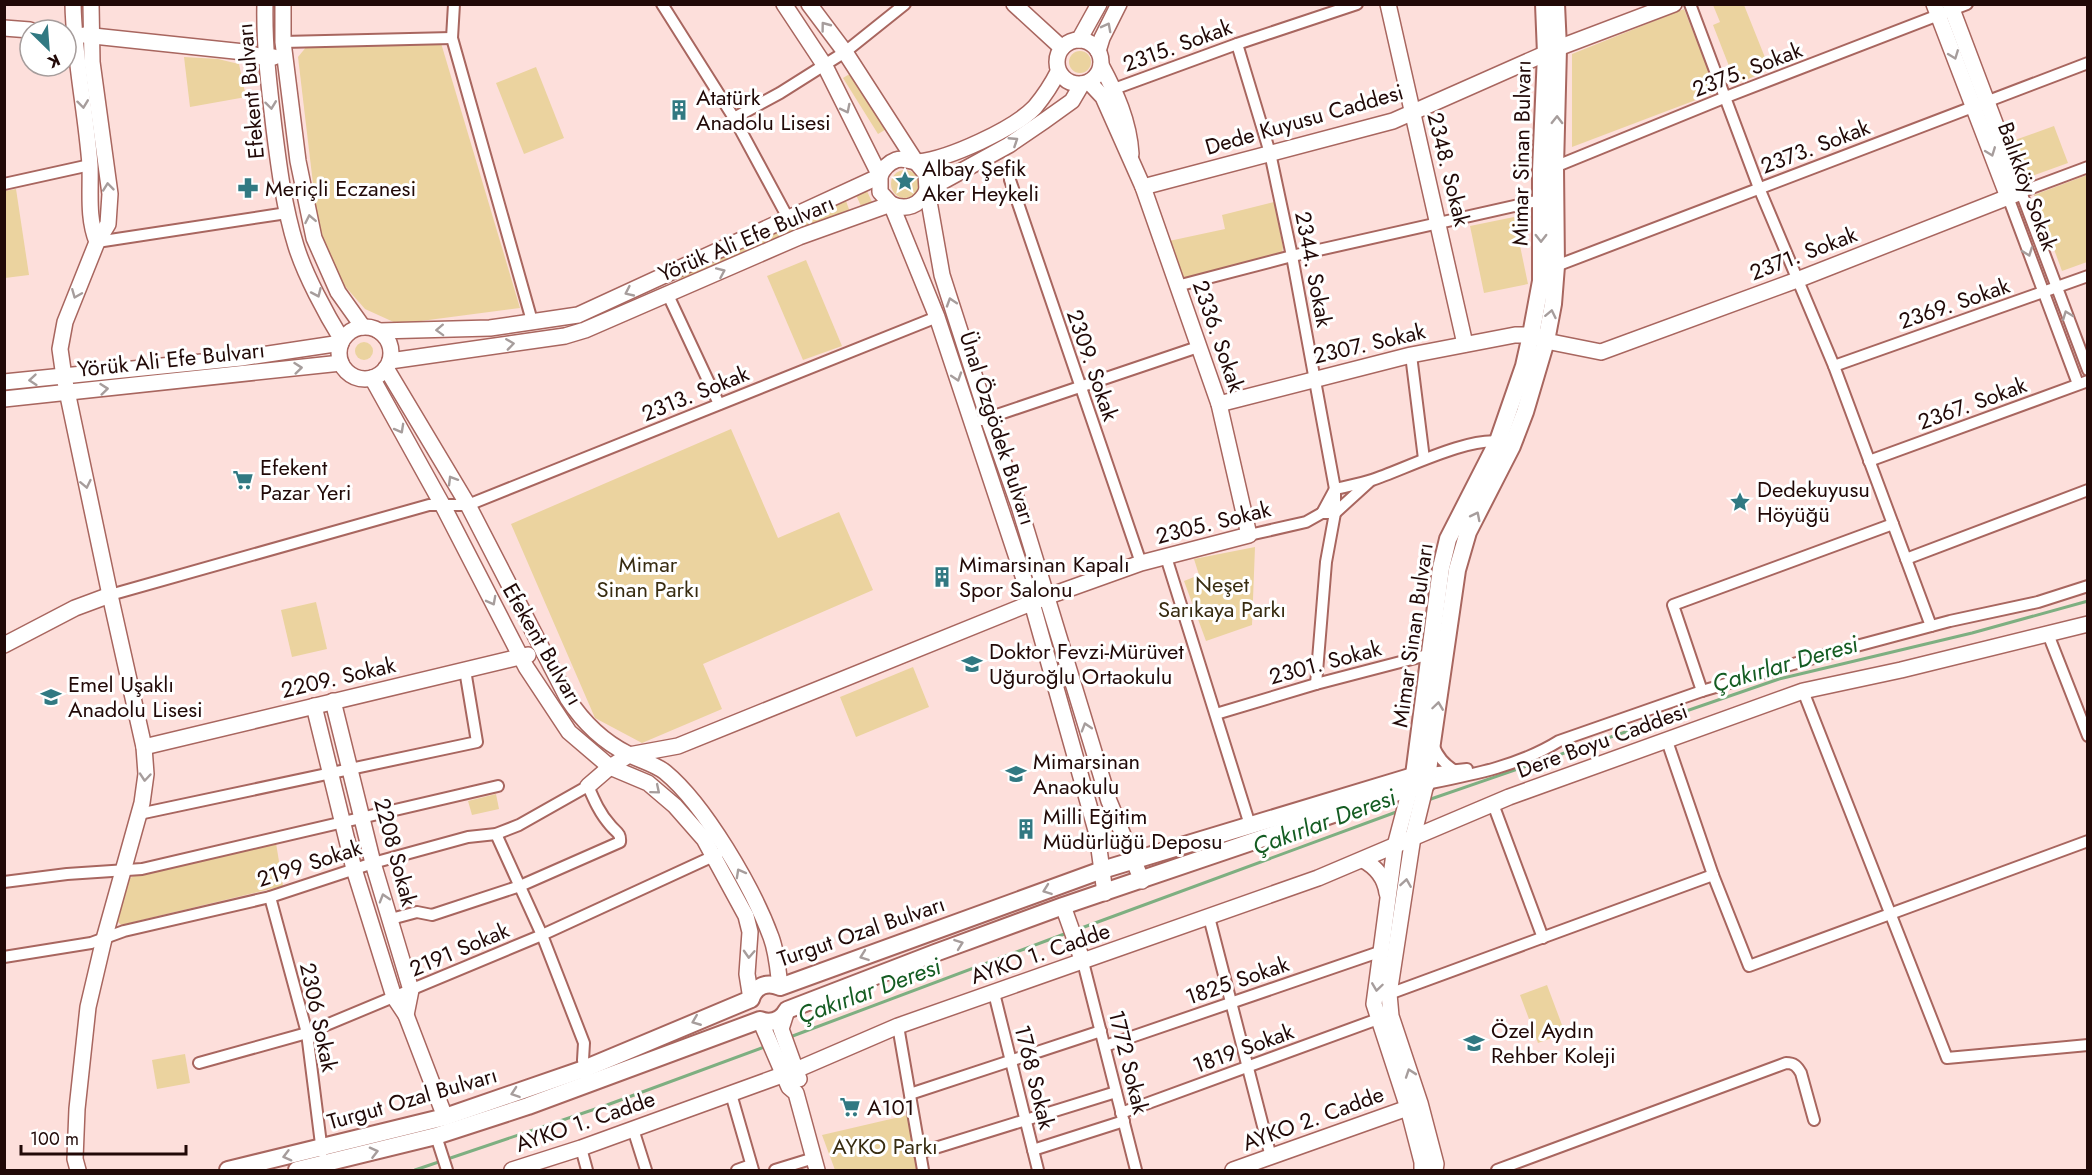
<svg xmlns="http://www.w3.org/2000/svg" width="2092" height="1175" font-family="Jost,sans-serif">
  <rect width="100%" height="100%" fill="#fddfdb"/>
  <g fill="#ebd39f">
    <polygon points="1713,5 1744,5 1770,70 1736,84 1713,25 1720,22"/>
    <polygon points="1684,9 1717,92 1572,147 1572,54"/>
    <polygon points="441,43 520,308 398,324 365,309 343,284 323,249 318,226 298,57 307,46"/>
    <circle cx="1080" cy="62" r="11"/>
    <polygon points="184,57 218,59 239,64 246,97 190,107"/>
    <polygon points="536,67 564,138 524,154 496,83"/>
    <polygon points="853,72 888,128 878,134 843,78"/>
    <polygon points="2054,126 2068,163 2029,177 2015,140"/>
    <circle cx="905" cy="184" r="14"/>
    <polygon points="2087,175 2087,262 2062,271 2034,195"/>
    <polygon points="16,189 29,275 5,278 5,191"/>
    <polygon points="867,191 872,202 861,206 856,195"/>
    <polygon points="846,201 850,212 680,282 678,278 801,220"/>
    <polygon points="1274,202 1283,247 1282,254 1186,278 1181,276 1169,241 1225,229 1222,215"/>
    <polygon points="1514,217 1528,284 1484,293 1470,226"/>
    <polygon points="806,260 842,346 803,360 767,276"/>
    <circle cx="364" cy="351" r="9"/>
    <polygon points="731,429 778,538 839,512 873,590 703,664 722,709 642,743 595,718 511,524"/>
    <polygon points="1255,547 1252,625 1206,641 1184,581 1199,575 1194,559"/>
    <polygon points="316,602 327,649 292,657 281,610"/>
    <polygon points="913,667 929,707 856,737 840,697"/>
    <polygon points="496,794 499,809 472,815 468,801"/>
    <polygon points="276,843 283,886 121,925 116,920 128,879 136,875"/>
    <polygon points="1547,985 1565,1033 1538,1043 1520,995"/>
    <polygon points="185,1054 190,1083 157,1089 152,1060"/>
    <polygon points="908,1115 917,1170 835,1170 822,1135"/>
  </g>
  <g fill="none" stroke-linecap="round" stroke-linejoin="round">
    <g stroke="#7eaf81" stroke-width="3">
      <polyline points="1428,800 1779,679 1972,633 2088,601"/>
      <polyline points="1076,930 1399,811"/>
      <polyline points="790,1037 1067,933"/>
      <polyline points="415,1170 607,1105 767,1046"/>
    </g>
    <g stroke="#a8665f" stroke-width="14">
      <g id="street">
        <polyline points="454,4 452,38 532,321"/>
        <polyline points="662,4 734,118 788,218"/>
        <polyline points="1690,4 1759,188 1834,366 1931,626"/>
        <polyline points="283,42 452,38"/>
        <polyline points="1237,44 1270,153 1292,256 1335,489 1335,513 1326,562 1316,684"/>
        <polyline points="1114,89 1237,44 1357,4"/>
        <polyline points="734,118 780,93 845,52 905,4"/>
        <polyline points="2088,167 2021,192 2088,370"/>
        <polyline points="1552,168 1726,97 1967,4"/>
        <polyline points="1010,180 1141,563"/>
        <polyline points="4,184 90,165"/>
        <polyline points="2008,197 2078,384"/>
        <polyline points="97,242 287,213"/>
        <polyline points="1556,266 2088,63"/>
        <polyline points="1177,286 1292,256 1541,200"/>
        <polyline points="668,295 719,404"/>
        <polyline points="1411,355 1424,459"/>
        <polyline points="1834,366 2088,276"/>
        <polyline points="982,420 1198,347"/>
        <polyline points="1869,461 2088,381"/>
        <path d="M1322,513L1335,489C1347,486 1360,484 1372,480C1403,470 1469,436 1501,442"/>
        <polyline points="1249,535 1306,522 1322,513 1335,513 1369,482"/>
        <polyline points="1166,557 1250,825"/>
        <polyline points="1906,559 2088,490"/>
        <polyline points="110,595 429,505 468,505 937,317"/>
        <polyline points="2048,634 2088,736"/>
        <polyline points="1702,691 1673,605 1893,524"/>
        <polyline points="1803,691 1947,1058 2088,1045"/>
        <polyline points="1216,714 1316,684 1435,653"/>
        <polyline points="1667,741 1713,875 1749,966 2088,841"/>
        <path d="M1433,745C1438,757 1444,764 1455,771"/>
        <polyline points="1429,773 1467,769"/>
        <path d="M1426,784C1471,775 1519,766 1559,741L1702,691L1834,652L1950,621L2038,602L2088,586"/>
        <polyline points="1493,804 1543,938"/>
        <polyline points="139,814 477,742 465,670"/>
        <polyline points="496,834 542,935 584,1043 583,1060 585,1074"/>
        <polyline points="4,882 67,874 142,869 498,786"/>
        <polyline points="270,897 307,1033 322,1152"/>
        <polyline points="1209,917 1271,1157"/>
        <path d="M4,957L91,943L124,931L270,897L373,863L468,837L496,834L519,825L588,786C594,800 600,814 611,826C616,832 621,833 620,842L520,886L432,915L417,912L391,919"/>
        <polyline points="1083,962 1136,1170"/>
        <polyline points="994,993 1038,1170"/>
        <polyline points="1389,994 1713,875"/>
        <polyline points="898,1026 923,1170"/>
        <polyline points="1105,1046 1382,951"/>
        <polyline points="199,1063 307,1033 542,935 718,854"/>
        <polyline points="731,1094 753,1170"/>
        <polyline points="910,1094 1101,1031"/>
        <polyline points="1121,1113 1378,1019"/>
        <polyline points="633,1129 646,1170"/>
        <polyline points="436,1136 447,1170"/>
        <polyline points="581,1148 587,1170"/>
        <polyline points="1033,1150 1124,1121"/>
        <polyline points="919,1153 1116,1092"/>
        <polyline points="737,1170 751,1165"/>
        <polyline points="775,1170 814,1158"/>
        <path d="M1497,1170L1786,1063C1794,1063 1797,1066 1801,1073L1814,1120"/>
      </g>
    </g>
    <g stroke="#a8665f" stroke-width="18">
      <g id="secondary">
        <path d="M73,4C74,58 86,111 90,165C91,191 87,217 97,242L65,322L60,349L64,377L110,595L144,747L146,774L142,803L104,939L88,1007L77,1109L75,1159L78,1170"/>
        <polyline points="91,4 92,62 110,194 108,224 97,242"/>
        <path d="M265,4C264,46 269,86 274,128C279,168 284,207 296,246C305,275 326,314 342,340"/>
        <polyline points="283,4 283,42 298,161 314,238 338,292 363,327"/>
        <polyline points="784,4 825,66 880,176 880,192 891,204 937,317 1032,603 1097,834 1105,893"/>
        <polyline points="809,4 845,52 916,162 926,174 927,190 942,275 988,418 1019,506 1109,801 1142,881"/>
        <polyline points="1014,4 1062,48"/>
        <polyline points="1388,4 1465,344"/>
        <polyline points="1934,4 2008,197"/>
        <polyline points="4,28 30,30"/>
        <polyline points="84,35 244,52 266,58 274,57"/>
        <circle cx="1079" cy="62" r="22"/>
        <polyline points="1079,40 1099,4"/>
        <polyline points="1098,51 1102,38 1119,4"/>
        <path d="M1101,65C1116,93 1129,121 1131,154"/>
        <polyline points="1143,187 1393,121 1558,48 1674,4"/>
        <circle cx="365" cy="353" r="26"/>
        <path d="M379,331L490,328L578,315L880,176C883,169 888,163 896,160C904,157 910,162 918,162C949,159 1014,129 1035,107C1044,96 1052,84 1058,72"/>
        <path d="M390,361L565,336L585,330L799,237L891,204C906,211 920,206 927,190L1009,145L1044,121L1072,101L1082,84"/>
        <path d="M386,368L468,505L568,699C583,722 602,741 628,754C639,760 655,764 665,772C705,805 753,888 771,937C777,953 778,970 780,987"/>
        <polyline points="372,378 443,506 526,667 569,732 610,767 648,783 675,806 704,839 746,916 750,932 747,974 751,999"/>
        <polyline points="4,382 241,358 341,343"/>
        <polyline points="4,399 341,363"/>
        <polyline points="1219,404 1411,355 1515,335 1531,335 1546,341 1601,352 1797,280 2021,192 1950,4"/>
        <polyline points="4,645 75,608 110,595"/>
        <polyline points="333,701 373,863 411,990 406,1015"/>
        <polyline points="314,706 354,869 394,997 406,1015 445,1117"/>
        <polyline points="144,747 528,655"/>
        <polyline points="1413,778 1395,846 1374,1004 1408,1108 1422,1162 1422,1170"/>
        <polyline points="1426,784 1413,837 1389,994 1391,1016 1420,1103 1436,1164 1435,1170"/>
        <polyline points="588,786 610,767 629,755 678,746 1046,597 1141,563 1249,535 1219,404 1143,187 1103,97 1089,82"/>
        <path d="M1363,860C1376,867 1385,878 1387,893"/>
        <polyline points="1063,906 1083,962"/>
        <polyline points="787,1010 781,1029 799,1079"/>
        <polyline points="760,1020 789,1087 796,1093 817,1170"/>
        <polyline points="512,1170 581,1148 796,1070 898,1026 1318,878 1509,797 1803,691 1901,670 2088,624"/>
        <polyline points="1233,1170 1416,1105"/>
      </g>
    </g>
    <g stroke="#a8665f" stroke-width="20">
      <g id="primary">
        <polyline points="1414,775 1441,568 1448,539 1498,441 1524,366 1531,335 1541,281 1541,170 1546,54 1544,4"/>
        <path d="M228,1170L445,1117L584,1069L751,999C755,986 767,981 780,987L1102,870L1410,777"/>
        <path d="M297,1170L436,1136L528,1106L760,1020C771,1024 781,1021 787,1010L935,953L1063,906L1410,788L1426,784L1457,570L1468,532L1512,446L1525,412L1546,341L1553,304L1556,266L1555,167L1558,48L1556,4"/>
      </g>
    </g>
    <use href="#street" stroke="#fff" stroke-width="10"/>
    <use href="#secondary" stroke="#fff" stroke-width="15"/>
    <use href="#primary" stroke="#fff" stroke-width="16"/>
  </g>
  <defs><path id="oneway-chevron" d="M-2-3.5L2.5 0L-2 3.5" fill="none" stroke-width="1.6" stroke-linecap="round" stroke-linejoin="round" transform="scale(1.5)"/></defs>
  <g stroke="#a69d9c">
    <use href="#oneway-chevron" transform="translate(825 26) rotate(-127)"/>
    <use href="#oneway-chevron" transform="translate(1107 27) rotate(-62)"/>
    <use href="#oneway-chevron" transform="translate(1954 55) rotate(69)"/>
    <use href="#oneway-chevron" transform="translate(83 104) rotate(83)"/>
    <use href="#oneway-chevron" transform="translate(271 105) rotate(83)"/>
    <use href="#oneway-chevron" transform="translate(846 109) rotate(63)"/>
    <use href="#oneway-chevron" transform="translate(1557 120) rotate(-89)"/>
    <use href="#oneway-chevron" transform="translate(1014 141) rotate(-33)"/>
    <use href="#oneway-chevron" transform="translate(1991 152) rotate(69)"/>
    <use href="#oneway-chevron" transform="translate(108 187) rotate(-96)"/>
    <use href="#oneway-chevron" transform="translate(310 219) rotate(-101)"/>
    <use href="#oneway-chevron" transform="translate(1541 238) rotate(90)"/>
    <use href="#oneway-chevron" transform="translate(2028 252) rotate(70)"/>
    <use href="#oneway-chevron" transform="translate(721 272) rotate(-24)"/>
    <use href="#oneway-chevron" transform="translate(629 292) rotate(155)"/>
    <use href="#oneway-chevron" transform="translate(317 293) rotate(66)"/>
    <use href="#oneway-chevron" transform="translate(76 294) rotate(112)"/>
    <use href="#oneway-chevron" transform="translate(951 302) rotate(-108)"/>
    <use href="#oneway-chevron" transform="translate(1551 314) rotate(-78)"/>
    <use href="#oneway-chevron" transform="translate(2067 315) rotate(-111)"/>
    <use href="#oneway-chevron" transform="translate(440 330) rotate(178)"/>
    <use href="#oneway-chevron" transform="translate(510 344) rotate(-8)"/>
    <use href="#oneway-chevron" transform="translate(298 368) rotate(-6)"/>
    <use href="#oneway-chevron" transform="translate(957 377) rotate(72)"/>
    <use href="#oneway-chevron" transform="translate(33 380) rotate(175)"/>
    <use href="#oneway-chevron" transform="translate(104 389) rotate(-6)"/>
    <use href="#oneway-chevron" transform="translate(400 429) rotate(61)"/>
    <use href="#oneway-chevron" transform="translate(452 480) rotate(-121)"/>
    <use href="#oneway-chevron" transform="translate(86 484) rotate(78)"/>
    <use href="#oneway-chevron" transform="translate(1476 516) rotate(-63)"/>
    <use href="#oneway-chevron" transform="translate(492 601) rotate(62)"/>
    <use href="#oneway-chevron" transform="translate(1438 706) rotate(-82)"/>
    <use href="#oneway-chevron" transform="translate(1086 727) rotate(-107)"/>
    <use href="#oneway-chevron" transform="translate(145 777) rotate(95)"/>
    <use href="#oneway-chevron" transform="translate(656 790) rotate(40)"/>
    <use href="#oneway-chevron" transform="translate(740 873) rotate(-119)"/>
    <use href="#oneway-chevron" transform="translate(1406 883) rotate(-81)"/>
    <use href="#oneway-chevron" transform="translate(1047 890) rotate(160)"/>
    <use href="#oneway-chevron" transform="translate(384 898) rotate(-107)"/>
    <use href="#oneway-chevron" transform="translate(959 944) rotate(-20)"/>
    <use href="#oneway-chevron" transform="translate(749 954) rotate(93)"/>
    <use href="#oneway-chevron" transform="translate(864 956) rotate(160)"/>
    <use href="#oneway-chevron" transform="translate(1377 987) rotate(98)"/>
    <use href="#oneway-chevron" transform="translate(696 1021) rotate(158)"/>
    <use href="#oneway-chevron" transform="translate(1410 1073) rotate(-109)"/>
    <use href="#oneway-chevron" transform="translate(515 1093) rotate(161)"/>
    <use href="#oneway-chevron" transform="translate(374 1152) rotate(-14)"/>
    <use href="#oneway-chevron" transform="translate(287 1156) rotate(165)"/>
  </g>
  <defs>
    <g id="building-bare" transform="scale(1.62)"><path d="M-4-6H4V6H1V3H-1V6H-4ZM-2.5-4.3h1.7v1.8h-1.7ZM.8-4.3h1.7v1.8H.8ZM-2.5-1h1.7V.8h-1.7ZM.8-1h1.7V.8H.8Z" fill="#317982" stroke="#fff" stroke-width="2.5" paint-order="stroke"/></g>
    <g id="sight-bare" transform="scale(1.62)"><path d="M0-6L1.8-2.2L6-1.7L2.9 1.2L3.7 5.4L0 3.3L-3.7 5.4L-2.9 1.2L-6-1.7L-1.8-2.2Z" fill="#317982" stroke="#fff" stroke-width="2.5" paint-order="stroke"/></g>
    <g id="pharmacy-bare" transform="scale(1.62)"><path d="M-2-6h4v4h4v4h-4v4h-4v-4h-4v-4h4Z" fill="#317982" stroke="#fff" stroke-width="2.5" paint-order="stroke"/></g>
    <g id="supermarket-bare" transform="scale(1.62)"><path d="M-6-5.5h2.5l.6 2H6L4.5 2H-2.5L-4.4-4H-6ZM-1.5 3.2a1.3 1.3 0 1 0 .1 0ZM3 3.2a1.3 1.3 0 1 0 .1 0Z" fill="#317982" stroke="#fff" stroke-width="2.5" paint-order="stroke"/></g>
    <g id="school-bare" transform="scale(1.62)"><path d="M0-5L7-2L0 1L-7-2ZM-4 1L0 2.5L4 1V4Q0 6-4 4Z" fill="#317982" stroke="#fff" stroke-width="2.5" paint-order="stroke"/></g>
  </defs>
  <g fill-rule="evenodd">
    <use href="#building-bare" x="679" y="110"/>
    <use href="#sight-bare" x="905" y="181"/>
    <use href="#pharmacy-bare" x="248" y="188"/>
    <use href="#supermarket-bare" x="243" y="480"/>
    <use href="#sight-bare" x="1740" y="502"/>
    <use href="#building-bare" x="942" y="577"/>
    <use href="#school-bare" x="972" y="664"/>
    <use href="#school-bare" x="51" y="697"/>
    <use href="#school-bare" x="1016" y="774"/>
    <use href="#building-bare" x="1026" y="829"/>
    <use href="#school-bare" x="1474" y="1043"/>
    <use href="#supermarket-bare" x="850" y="1107"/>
  </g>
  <g text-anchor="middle" stroke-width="6" stroke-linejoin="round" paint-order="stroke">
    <g font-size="22" fill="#210907" stroke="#fff">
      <text transform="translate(1177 45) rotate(-20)" y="8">2315. Sokak</text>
      <text transform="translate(1747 69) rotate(-21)" y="8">2375. Sokak</text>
      <text transform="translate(250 91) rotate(-95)" y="8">Efekent Bulvarı</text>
      <text transform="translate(1304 119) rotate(-16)" y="8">Dede Kuyusu Caddesi</text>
      <text transform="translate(1815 146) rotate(-21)" y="8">2373. Sokak</text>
      <text transform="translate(1521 153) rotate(-89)" y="8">Mimar Sinan Bulvarı</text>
      <text transform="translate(1449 169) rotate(76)" y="8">2348. Sokak</text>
      <text transform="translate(2028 186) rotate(70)" y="8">Balıkköy Sokak</text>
      <text transform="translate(746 238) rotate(-23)" y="8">Yörük Ali Efe Bulvarı</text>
      <text transform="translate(1803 253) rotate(-21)" y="8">2371. Sokak</text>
      <text transform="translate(1314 269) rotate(79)" y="8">2344. Sokak</text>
      <text transform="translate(1954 303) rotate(-19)" y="8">2369. Sokak</text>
      <text transform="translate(1219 336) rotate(71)" y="8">2336. Sokak</text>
      <text transform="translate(1369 343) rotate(-13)" y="8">2307. Sokak</text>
      <text transform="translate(171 359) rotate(-6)" y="8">Yörük Ali Efe Bulvarı</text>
      <text transform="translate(1093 365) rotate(71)" y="8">2309. Sokak</text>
      <text transform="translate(695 393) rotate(-22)" y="8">2313. Sokak</text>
      <text transform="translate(1972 403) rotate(-20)" y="8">2367. Sokak</text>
      <text transform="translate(998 428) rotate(72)" y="8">Ünal Özgödek Bulvarı</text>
      <text transform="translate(1213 522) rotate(-14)" y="8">2305. Sokak</text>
      <text transform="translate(1412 635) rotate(-82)" y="8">Mimar Sinan Bulvarı</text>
      <text transform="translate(543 644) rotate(60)" y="8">Efekent Bulvarı</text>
      <text transform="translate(1325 662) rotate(-15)" y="8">2301. Sokak</text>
      <text transform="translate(338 677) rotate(-13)" y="8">2209. Sokak</text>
      <text transform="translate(1602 740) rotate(-20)" y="8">Dere Boyu Caddesi</text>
      <text transform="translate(396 852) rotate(75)" y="8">2208 Sokak</text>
      <text transform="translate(309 863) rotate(-18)" y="8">2199 Sokak</text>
      <text transform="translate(861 931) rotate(-19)" y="8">Turgut Ozal Bulvarı</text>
      <text transform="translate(459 949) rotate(-23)" y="8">2191 Sokak</text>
      <text transform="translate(1040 953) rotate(-19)" y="8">AYKO 1. Cadde</text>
      <text transform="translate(1237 980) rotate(-19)" y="8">1825 Sokak</text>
      <text transform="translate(319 1017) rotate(78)" y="8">2306 Sokak</text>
      <text transform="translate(1243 1048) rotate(-20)" y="8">1819 Sokak</text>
      <text transform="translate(1129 1062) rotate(76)" y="8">1772 Sokak</text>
      <text transform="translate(1035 1077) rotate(76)" y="8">1768 Sokak</text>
      <text transform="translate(412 1098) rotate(-16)" y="8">Turgut Ozal Bulvarı</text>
      <text transform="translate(1313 1118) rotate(-20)" y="8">AYKO 2. Cadde</text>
      <text transform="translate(585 1121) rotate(-19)" y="8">AYKO 1. Cadde</text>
    </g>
    <g font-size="22" fill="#210907" stroke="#fff" text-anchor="start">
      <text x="696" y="105">Atatürk<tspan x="696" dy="25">Anadolu Lisesi</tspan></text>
      <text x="922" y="176">Albay Şefik<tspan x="922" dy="25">Aker Heykeli</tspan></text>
      <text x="265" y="196">Meriçli Eczanesi</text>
      <text x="260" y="475">Efekent<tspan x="260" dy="25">Pazar Yeri</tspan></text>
      <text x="1757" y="497">Dedekuyusu<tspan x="1757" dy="25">Höyüğü</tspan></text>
      <text x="959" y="572">Mimarsinan Kapalı<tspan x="959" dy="25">Spor Salonu</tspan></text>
      <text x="989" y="659">Doktor Fevzi-Mürüvet<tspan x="989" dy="25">Uğuroğlu Ortaokulu</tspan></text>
      <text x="68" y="692">Emel Uşaklı<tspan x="68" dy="25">Anadolu Lisesi</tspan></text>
      <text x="1033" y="769">Mimarsinan<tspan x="1033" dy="25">Anaokulu</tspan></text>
      <text x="1043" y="824">Milli Eğitim<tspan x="1043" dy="25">Müdürlüğü Deposu</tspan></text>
      <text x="1491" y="1038">Özel Aydın<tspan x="1491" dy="25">Rehber Koleji</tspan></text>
      <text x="867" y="1115">A101</text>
    </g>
    <g font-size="22" fill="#382c11" stroke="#fff">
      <text x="648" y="572">Mimar<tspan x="648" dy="25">Sinan Parkı</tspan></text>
      <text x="1222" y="592">Neşet<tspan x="1222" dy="25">Sarıkaya Parkı</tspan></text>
      <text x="885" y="1154">AYKO Parkı</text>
    </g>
    <g font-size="24" font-style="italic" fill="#145c22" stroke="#fff">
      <text transform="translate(1785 664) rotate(-16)" y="8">Çakırlar Deresi</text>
      <text transform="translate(1324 822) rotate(-20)" y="8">Çakırlar Deresi</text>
      <text transform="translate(869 991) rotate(-20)" y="8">Çakırlar Deresi</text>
    </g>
  </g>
  <rect width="2092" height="1175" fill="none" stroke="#210907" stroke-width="12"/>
  <g transform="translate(48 48) rotate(155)"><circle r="28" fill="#ffffff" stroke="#a69d9c" stroke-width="1.5"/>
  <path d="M0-4.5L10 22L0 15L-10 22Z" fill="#317982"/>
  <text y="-9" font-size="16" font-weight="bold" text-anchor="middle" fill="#210907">K</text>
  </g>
  <path d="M21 1145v9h165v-9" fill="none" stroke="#210907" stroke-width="3"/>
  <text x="30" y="1145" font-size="18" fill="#210907" stroke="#ffffff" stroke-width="4.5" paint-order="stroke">100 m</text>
</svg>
